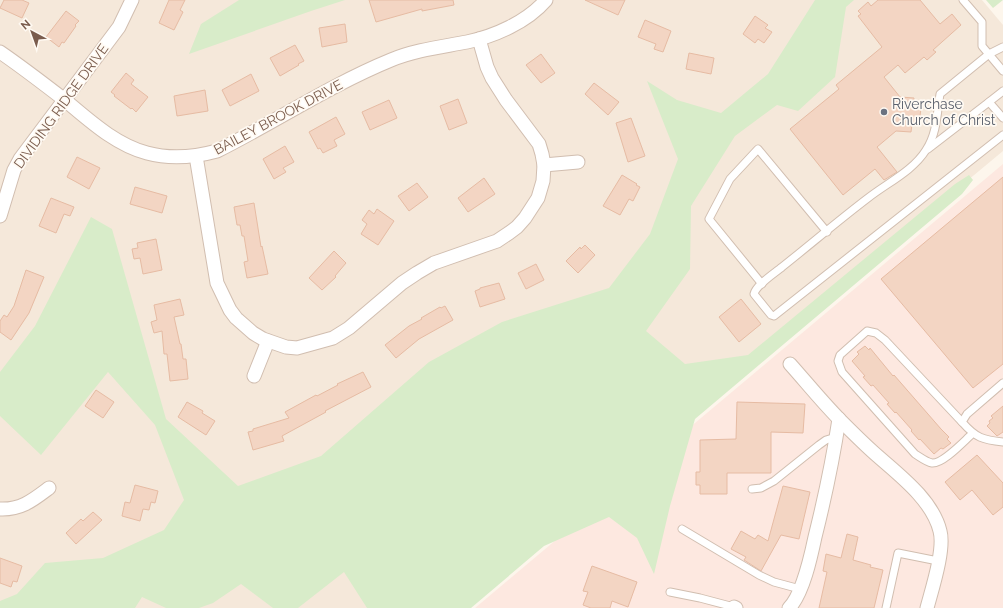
<svg xmlns="http://www.w3.org/2000/svg" width="1003" height="608" font-family="Raleway,sans-serif">
  <rect width="100%" height="100%" fill="#fdf6ec"/>
  <polygon fill="#f5e8da" points="0,0 982,0 1003,25 1003,151 454,608 0,608"/>
  <polygon fill="#fde8e0" points="1003,164 1003,608 475,608"/>
  <g fill="#d8ecc9">
    <polygon points="239,0 345,0 311,11 189,54 201,24"/>
    <polygon points="815,0 854,0 846,7 835,77 798,111 777,105 735,136 691,206 690,269 646,331 685,364 748,355 955,184 969,175 973,180 962,194 695,419 670,506 654,574 637,538 609,517 544,546 471,608 367,608 344,572 298,608 273,608 241,584 213,603 199,608 166,608 142,597 135,608 0,608 0,601 17,594 45,563 103,558 164,530 184,500 155,425 108,372 41,455 0,416 0,372 35,326 91,217 112,229 166,419 238,486 321,456 429,362 502,322 609,288 650,234 678,159 647,81 677,100 721,113 768,74"/>
    <polygon points="986,0 1003,0 993,8"/>
  </g>
  <g fill="#f3d5c3" stroke="#e6bba3">
    <polygon points="4,0 22,0 29,3 22,18 0,8"/>
    <polygon points="169,0 185,0 180,10 183,12 174,30 159,23"/>
    <polygon points="369,0 453,0 454,5 422,11 422,9 376,22"/>
    <polygon points="585,0 625,0 618,15"/>
    <polygon points="878,0 920,0 940,24 952,14 961,25 933,50 936,52 927,60 924,57 905,73 898,65 884,77 900,97 914,98 913,107 921,108 919,124 912,124 911,132 896,131 877,147 897,172 884,180 875,169 843,195 790,129 839,89 836,85 882,47 858,16 861,14 858,11 868,2 871,6"/>
    <polygon points="66,11 79,21 75,25 76,26 64,43 62,42 59,47 46,37"/>
    <polygon points="755,16 768,25 765,28 772,32 764,43 758,39 755,43 743,34"/>
    <polygon points="645,20 671,31 663,52 654,49 656,44 638,37"/>
    <polygon points="345,24 347,42 322,47 319,28"/>
    <polygon points="295,45 304,61 298,64 299,65 280,76 270,58"/>
    <polygon points="689,53 714,58 711,74 686,69"/>
    <polygon points="541,54 555,73 541,83 526,65"/>
    <polygon points="126,73 134,80 131,84 148,97 136,112 132,108 131,109 114,96 115,95 111,92"/>
    <polygon points="251,74 259,91 230,106 222,90"/>
    <polygon points="594,83 619,102 608,115 585,94"/>
    <polygon points="205,90 208,111 177,116 174,96"/>
    <polygon points="458,99 467,123 449,130 440,106"/>
    <polygon points="389,100 397,118 370,130 362,112"/>
    <polygon points="336,117 345,134 334,140 337,146 323,153 320,148 318,149 309,132"/>
    <polygon points="631,118 645,156 628,162 616,123"/>
    <polygon points="285,146 294,162 283,168 286,172 274,179 263,159"/>
    <polygon points="77,157 100,168 89,189 67,177"/>
    <polygon points="622,175 637,184 636,185 640,187 633,201 629,199 620,215 603,206"/>
    <polygon points="1003,177 1003,364 973,388 881,279"/>
    <polygon points="484,178 495,194 468,212 458,198"/>
    <polygon points="417,183 428,197 409,211 398,196"/>
    <polygon points="135,187 167,196 162,213 130,204"/>
    <polygon points="51,198 74,207 70,216 64,214 56,233 39,226"/>
    <polygon points="254,203 261,247 262,246 268,274 247,278 244,262 248,261 244,236 242,236 240,225 237,225 234,207"/>
    <polygon points="377,209 394,221 378,245 361,234 367,224 362,220 369,210 374,214"/>
    <polygon points="156,239 162,270 143,274 140,258 134,259 132,249 138,248 137,243"/>
    <polygon points="585,245 595,255 578,273 566,261 580,247 581,249"/>
    <polygon points="334,251 346,263 335,276 336,277 322,290 309,278"/>
    <polygon points="536,264 544,280 526,289 518,273"/>
    <polygon points="26,270 44,277 29,313 11,340 0,332 0,321 4,315 7,317 14,306"/>
    <polygon points="499,283 505,299 480,307 475,291 480,289 480,288"/>
    <polygon points="180,299 184,315 174,317 180,344 181,344 183,359 186,359 188,379 170,381 167,354 164,354 162,331 154,333 151,322 157,320 154,305"/>
    <polygon points="741,299 761,324 739,342 719,317"/>
    <polygon points="445,306 453,320 419,339 396,358 385,345 409,326 422,319 421,318 440,307 441,308"/>
    <polygon points="865,346 869,350 870,348 893,376 894,375 941,429 949,437 947,439 951,443 943,449 941,448 934,454 920,439 919,440 911,431 912,430 896,412 895,413 887,404 889,403 873,385 871,386 863,377 865,376 852,361 859,354 857,352"/>
    <polygon points="363,372 371,387 325,411 326,412 282,436 284,441 253,450 248,432 253,431 253,429 289,418 285,412 316,395 317,396 338,385 337,384"/>
    <polygon points="96,390 114,402 103,418 85,406"/>
    <polygon points="187,402 203,411 202,413 215,421 206,435 178,417"/>
    <polygon points="737,402 805,404 803,433 771,432 771,473 727,473 727,494 700,494 700,485 696,485 696,472 700,472 700,440 736,439"/>
    <polygon points="1003,406 1003,432 997,436 987,426 990,423 989,421 993,418 991,416"/>
    <polygon points="977,455 1003,483 1003,507 993,515 972,490 960,500 945,482"/>
    <polygon points="135,485 158,491 155,503 151,502 149,510 143,509 140,521 122,516 125,502 130,503"/>
    <polygon points="783,486 810,492 799,539 781,535 761,571 744,560 746,557 731,549 741,531 755,539 758,535 768,541"/>
    <polygon points="93,512 102,520 76,544 66,533 81,519 83,521"/>
    <polygon points="847,534 858,537 853,560 871,565 870,567 883,570 874,608 819,608 827,572 823,571 826,554 841,558"/>
    <polygon points="0,558 22,566 17,582 13,581 11,587 0,583"/>
    <polygon points="592,566 637,582 628,607 612,601 610,608 591,608 583,605 588,592 583,591"/>
  </g>
  <g fill="none" stroke-linecap="round" stroke-linejoin="round">
    <g stroke="#d1beb0" stroke-width="9">
      <g id="lane">
        <polyline points="963,0 982,22 982,46 1003,71"/>
        <path d="M1003,47L989,54L940,94C937,113 937,134 926,150C913,171 887,183 868,198C839,220 811,244 782,267C775,273 756,285 754,294L771,315L774,316L1003,135"/>
        <polyline points="1003,91 989,102 1003,118"/>
        <polyline points="928,149 989,102"/>
        <polyline points="762,284 709,219 730,179 758,149 827,232"/>
        <path d="M1003,383L967,414L962,422C976,438 983,440 1003,442"/>
        <path d="M962,422L885,340L876,333L867,331L840,355L838,361L842,372L915,454C920,457 926,462 932,463C943,464 964,441 972,434"/>
        <polyline points="752,489 761,488 774,481 819,445 826,440 836,437"/>
        <polyline points="682,529 759,575 774,582 800,589"/>
        <polyline points="670,592 700,598 734,607"/>
        <polyline points="886,608 898,553 938,561"/>
      </g>
    </g>
    <g stroke="#d1beb0" stroke-width="15">
      <g id="street">
        <path d="M0,52C22,67 44,84 66,101C90,121 116,145 147,153C169,159 195,157 217,151C275,122 330,85 391,60C415,50 441,47 467,42C495,36 527,22 546,0"/>
        <polyline points="196,156 217,283 230,310 236,318 253,333 263,339 286,347 297,348 333,338 349,328 402,283 417,273 434,263 497,241 509,233 517,227 525,218 538,198 543,181 544,165 542,154 539,144 506,100 492,78 487,67 479,39"/>
        <polyline points="544,165 578,162"/>
        <polyline points="0,216 14,170 20,159 119,27 132,0"/>
        <path d="M790,364C807,383 823,403 841,421C851,431 861,441 872,451C895,472 932,498 940,531C945,549 932,589 927,608"/>
        <polyline points="254,376 268,341"/>
        <path d="M0,509C21,510 33,500 49,488"/>
        <polyline points="734,607 736,608"/>
        <path d="M789,608C803,594 811,556 815,537C825,497 833,459 839,419"/>
      </g>
    </g>
    <use href="#lane" stroke="#fff" stroke-width="7"/>
    <use href="#street" stroke="#fff" stroke-width="13"/>
  </g>
  <circle fill="#6b7280" stroke="#fffaf3" stroke-width="1.5" cx="884" cy="112" r="4"/>
  <g text-anchor="middle" stroke-width="3.5" stroke-linejoin="round" paint-order="stroke">
    <g font-size="14" fill="#5b616d" stroke="#fffaf3" text-anchor="start">
      <text x="892" y="109">Riverchase<tspan x="892" dy="16">Church of Christ</tspan></text>
    </g>
    <g font-size="14" fill="#7a5c4d" stroke="#fffaf3">
      <text transform="translate(61 106) rotate(-54)" y="5">DIVIDING RIDGE DRIVE</text>
      <text transform="translate(278 117) rotate(-28)" y="5">BAILEY BROOK DRIVE</text>
    </g>
  </g>
  <g transform="translate(32 32) rotate(319)" stroke="#fffaf3" stroke-width="3" paint-order="stroke">
  <path d="M0-3L7 15L0 10L-7 15Z" fill="#7a5c4d"/>
  <text y="-6" font-size="11" font-weight="bold" text-anchor="middle" fill="#7a5c4d">N</text>
  </g>
</svg>
